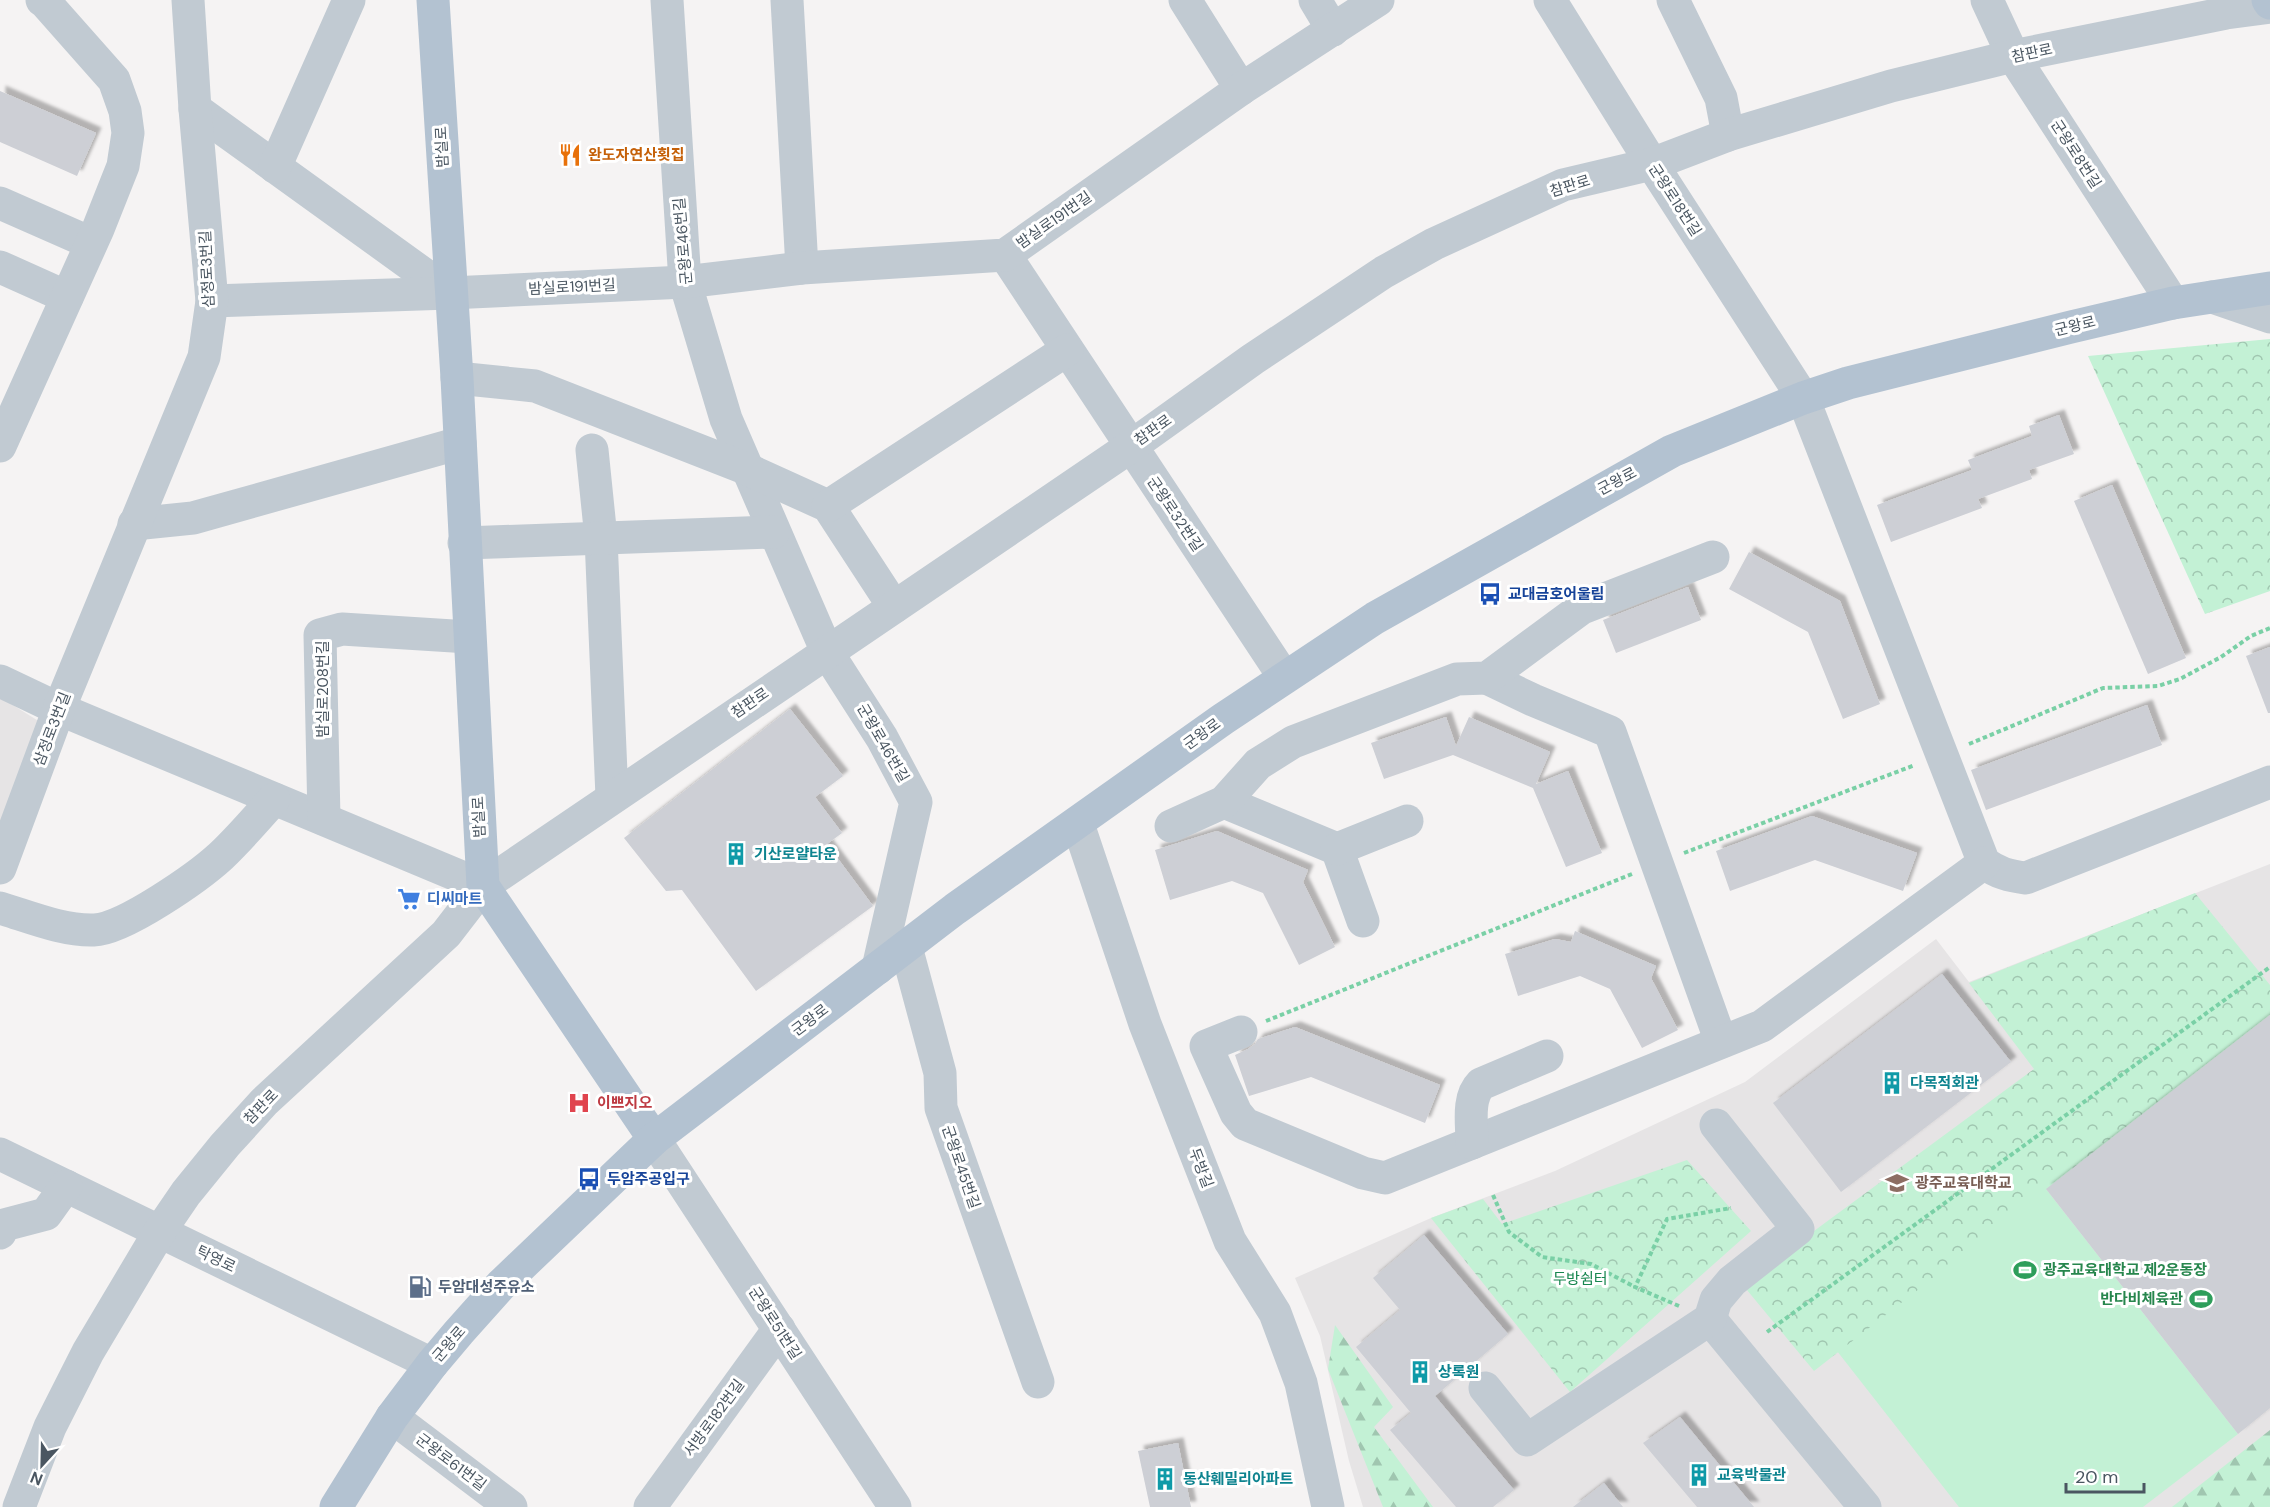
<svg xmlns="http://www.w3.org/2000/svg" width="2270" height="1507" font-family="'DM Sans','Noto Sans KR',sans-serif">
  <defs>
    <pattern id="forest-firs" width="22" height="20" patternUnits="userSpaceOnUse" patternTransform="scale(1.5)"><rect width="22" height="20" fill="#c3f1d5"/><path d="M5 1l3.5 6h-7zM16 11l3.5 6h-7z" fill="#a0c6b0"/></pattern>
    <pattern id="park-crowns" width="20" height="18" patternUnits="userSpaceOnUse" patternTransform="scale(1.5)"><rect width="20" height="18" fill="#c3f1d5"/><path d="M2 6a3 3 0 1 1 6 0M12 15a3 3 0 1 1 6 0" fill="none" stroke="#a0c6b0"/></pattern>
    <filter id="shadow"><feDropShadow dx="5.5" dy="-5.5" stdDeviation="1.5" flood-color="#0004"/></filter>
  </defs>
  <rect width="100%" height="100%" fill="#f5f3f3"/>
  <g fill="#e6e4e5">
    <polygon points="0,697 40,722 0,826"/>
    <polygon points="2270,864 2270,1507 1363,1507 1349,1461 1320,1336 1295,1278 1431,1218 1555,1171 1745,1082 1936,939 1969,982"/>
  </g>
  <polygon fill="#c3f1d5" points="2046,1189 2238,1434 2143,1507 1959,1507 1837,1351"/>
  <g fill="url(#forest-firs)">
    <polygon points="1335,1325 1393,1407 1374,1427 1433,1507 1383,1507 1328,1369"/>
    <polygon points="2270,1430 2270,1507 2172,1507"/>
  </g>
  <g fill="url(#park-crowns)">
    <polygon points="2270,339 2270,591 2205,614 2088,356"/>
    <polygon points="2195,893 2270,985 2270,1015 1814,1371 1742,1284 2034,1069 1969,983"/>
    <polygon points="1687,1160 1751,1231 1570,1392 1431,1218 1483,1199 1502,1224"/>
  </g>
  <g fill="#cdcfd5" filter="url(#shadow)">
    <polygon points="0,91 96,133 77,176 0,142"/>
    <polygon points="2059,415 2074,454 2029,470 2032,479 1978,499 1982,508 1891,542 1877,505 1972,470 1968,460 2032,436 2029,426"/>
    <polygon points="2112,485 2186,658 2148,674 2074,501"/>
    <polygon points="1749,552 1840,601 1880,704 1843,719 1808,632 1729,589"/>
    <polygon points="1688,587 1701,620 1616,653 1603,620"/>
    <polygon points="2270,647 2270,713 2268,713 2246,656"/>
    <polygon points="2147,705 2162,745 1986,810 1971,770"/>
    <polygon points="790,709 843,776 815,797 842,833 827,844 873,906 756,991 682,890 666,891 624,838"/>
    <polygon points="1446,717 1456,746 1469,717 1550,752 1536,784 1568,771 1602,853 1566,867 1533,788 1453,755 1384,779 1371,743"/>
    <polygon points="1812,816 1917,853 1903,891 1815,860 1730,891 1716,851"/>
    <polygon points="1217,831 1308,870 1303,882 1335,947 1299,965 1263,893 1232,881 1170,900 1155,850"/>
    <polygon points="1575,931 1656,966 1651,978 1678,1030 1642,1048 1610,989 1580,976 1518,996 1505,954 1555,939 1571,942"/>
    <polygon points="1942,974 2011,1062 1841,1192 1773,1103"/>
    <polygon points="2270,1015 2270,1408 2238,1434 2046,1189"/>
    <polygon points="1295,1027 1440,1085 1425,1123 1311,1077 1249,1096 1235,1055 1248,1049 1255,1044 1258,1039"/>
    <polygon points="1424,1235 1508,1334 1435,1396 1514,1490 1493,1507 1456,1507 1390,1430 1411,1413 1356,1347 1400,1310 1373,1278"/>
    <polygon points="1680,1417 1754,1507 1697,1507 1643,1443"/>
    <polygon points="1178,1443 1191,1507 1150,1507 1138,1451"/>
    <polygon points="1604,1483 1623,1507 1573,1507"/>
  </g>
  <g fill="none" stroke-linecap="round" stroke-linejoin="round">
    <g stroke="#7ad0a6" stroke-width="4" stroke-dasharray="4.5 3" stroke-linecap="butt">
      <polyline points="1969,744 2103,688 2158,686 2180,679 2221,657 2251,636 2270,628"/>
      <polyline points="1684,853 1915,765"/>
      <polyline points="1266,1021 1632,874"/>
      <polyline points="1493,1195 1509,1232 1542,1257 1591,1264 1635,1287"/>
      <polyline points="1679,1306 1635,1287 1667,1219 1731,1208"/>
      <polyline points="1767,1332 2270,967"/>
    </g>
    <g stroke="#c1cad2" stroke-width="33">
      <polyline points="667,0 685,282 726,419 827,652 882,738 916,802 878,968"/>
      <polyline points="787,0 802,268"/>
      <polyline points="1185,0 1241,89"/>
      <polyline points="1315,0 1333,30"/>
      <path d="M1550,0L1652,164L1803,398L1984,863C1998,873 2009,876 2026,878L2270,782"/>
      <polyline points="1673,0 1721,98 1728,135"/>
      <polyline points="1987,0 2013,56 2173,303"/>
      <polyline points="195,109 450,293"/>
      <polyline points="275,167 349,0"/>
      <polyline points="0,203 91,243"/>
      <polyline points="1005,255 1284,677"/>
      <polyline points="0,267 67,297"/>
      <polyline points="2212,297 2270,317"/>
      <polyline points="212,301 450,293 685,282 802,268 1005,255 1241,89 1378,0"/>
      <polyline points="457,378 535,386 742,467 828,506 894,607"/>
      <polyline points="0,446 98,229 123,166 128,133 125,111 114,80 45,2 42,0"/>
      <polyline points="592,450 601,538 612,797"/>
      <polyline points="828,506 1067,350"/>
      <polyline points="134,524 193,518 460,443"/>
      <polyline points="464,543 774,532"/>
      <polyline points="1487,678 1533,700 1610,732 1721,1042"/>
      <polyline points="0,681 59,709 483,886"/>
      <polyline points="1224,802 1337,849 1363,921"/>
      <polyline points="324,819 320,635 342,629 469,637"/>
      <polyline points="1078,824 1145,1024 1230,1241 1275,1313 1301,1383 1328,1507"/>
      <polyline points="1171,826 1224,802 1258,764 1293,742 1457,679 1487,678 1582,608 1713,557"/>
      <polyline points="1337,849 1407,821"/>
      <polyline points="0,868 59,709 204,357 212,301 195,109 188,0"/>
      <path d="M0,908C30,917 63,931 94,930C124,929 198,877 221,856C240,838 257,818 274,799"/>
      <polyline points="906,947 940,1073 941,1108 1038,1382"/>
      <polyline points="1241,1032 1206,1046 1236,1113 1245,1124 1363,1173 1385,1178 1762,1026 1984,863"/>
      <polyline points="654,1139 895,1507"/>
      <path d="M1472,1143C1472,1124 1467,1098 1481,1084L1547,1056"/>
      <polyline points="0,1154 432,1364"/>
      <polyline points="0,1233 4,1225 46,1214 66,1186"/>
      <polyline points="1710,1319 1865,1507"/>
      <polyline points="1485,1388 1527,1440 1710,1319 1716,1300 1732,1281 1798,1229 1716,1125"/>
      <polyline points="392,1417 511,1507"/>
      <polyline points="19,1507 50,1427 88,1352 160,1231 186,1193 225,1145 264,1102 446,934 483,886 1130,447 1253,359 1384,272 1434,244 1563,185 1652,164 1728,135 1891,86 2013,56 2226,13 2270,7"/>
      <polyline points="650,1507 779,1329"/>
    </g>
    <g stroke="#b3c2d1" stroke-width="33">
      <polyline points="433,0 457,378 483,886 654,1139"/>
      <polyline points="2268,0 2270,3"/>
      <polyline points="336,1507 392,1417 432,1364 459,1332 501,1285 654,1139 955,909 1223,719 1375,618 1672,451 1803,398 1848,383 2071,327 2173,303 2270,288"/>
    </g>
  </g>
  <defs>
    <g id="restaurant-bare" transform="scale(1.8)"><path d="M-5-6h1v4h1v-4h1v4h1v-4h1v5L-1.5 .5V6h-2V.5L-5-1ZM5-6V6H3V1.5H1.5Q1.5-4 5-6Z" fill="#e8710a" stroke="#fff" stroke-width="2.5" paint-order="stroke"/></g>
    <g id="bus-bare" transform="scale(1.8)"><path d="M-5-6H5V4H4V6H2V4H-2V6H-4V4H-5ZM-3.5-4V0h7V-4ZM-3.5 1.2v1.5H-2V1.2ZM2 1.2v1.5H3.5V1.2Z" fill="#1a4fb4" stroke="#fff" stroke-width="2.5" paint-order="stroke"/></g>
    <g id="building-bare" transform="scale(1.8)"><path d="M-4-6H4V6H1V3H-1V6H-4ZM-2.5-4.3h1.7v1.8h-1.7ZM.8-4.3h1.7v1.8H.8ZM-2.5-1h1.7V.8h-1.7ZM.8-1h1.7V.8H.8Z" fill="#0f9aa8" stroke="#fff" stroke-width="2.5" paint-order="stroke"/></g>
    <g id="supermarket-bare" transform="scale(1.8)"><path d="M-6-5.5h2.5l.6 2H6L4.5 2H-2.5L-4.4-4H-6ZM-1.5 3.2a1.3 1.3 0 1 0 .1 0ZM3 3.2a1.3 1.3 0 1 0 .1 0Z" fill="#3f7fe0" stroke="#fff" stroke-width="2.5" paint-order="stroke"/></g>
    <g id="hospital-bare" transform="scale(1.8)"><path d="M-5-5h3v3.5h4V-5h3V5h-3V1.5h-4V5h-3Z" fill="#e0444e" stroke="#fff" stroke-width="2.5" paint-order="stroke"/></g>
    <g id="university-bare" transform="scale(1.8)"><path d="M0-5L7-2L0 1L-7-2ZM-4 1L0 2.5L4 1V4Q0 6-4 4Z" fill="#8d6e63" stroke="#fff" stroke-width="2.5" paint-order="stroke"/></g>
    <g id="stadium-bare" transform="scale(1.8)"><path d="M0-5a6.5 5 0 1 0 0 10a6.5 5 0 1 0 0-10ZM-3.5-1.8h7v3.6h-7Z" fill="#2e9e5b" stroke="#fff" stroke-width="2.5" paint-order="stroke"/></g>
    <g id="fuel-bare" transform="scale(1.8)"><path d="M-5.5-6h7V0h2V4h1.3V-2.5L3-4.5l.8-.8L6-3V5H2.5V1h-1V6h-7ZM-4.2-4.7v3.2H.2V-4.7Z" fill="#5c6f8a" stroke="#fff" stroke-width="2.5" paint-order="stroke"/></g>
  </defs>
  <g fill-rule="evenodd">
    <use href="#restaurant-bare" x="570" y="155"/>
    <use href="#bus-bare" x="1490" y="594"/>
    <use href="#building-bare" x="736" y="854"/>
    <use href="#supermarket-bare" x="409" y="899"/>
    <use href="#building-bare" x="1892" y="1083"/>
    <use href="#hospital-bare" x="579" y="1103"/>
    <use href="#bus-bare" x="589" y="1179"/>
    <use href="#university-bare" x="1897" y="1183"/>
    <use href="#stadium-bare" x="2025" y="1270"/>
    <use href="#fuel-bare" x="420" y="1287"/>
    <use href="#stadium-bare" x="2201" y="1299"/>
    <use href="#building-bare" x="1420" y="1372"/>
    <use href="#building-bare" x="1699" y="1475"/>
    <use href="#building-bare" x="1165" y="1479"/>
  </g>
  <g text-anchor="middle" stroke-width="6" stroke-linejoin="round" paint-order="stroke">
    <g font-size="15" fill="#4a5661" stroke="#fff">
      <text transform="translate(2032 53) rotate(-12)" y="5">참판로</text>
      <text transform="translate(442 147) rotate(-93)" y="5">밤실로</text>
      <text transform="translate(2076 154) rotate(57)" y="5">군왕로8번길</text>
      <text transform="translate(1570 186) rotate(-17)" y="5">참판로</text>
      <text transform="translate(1675 200) rotate(57)" y="5">군왕로18번길</text>
      <text transform="translate(1054 220) rotate(-35)" y="5">밤실로191번길</text>
      <text transform="translate(683 241) rotate(-95)" y="5">군왕로46번길</text>
      <text transform="translate(207 269) rotate(-93)" y="5">삼정로3번길</text>
      <text transform="translate(572 287) rotate(-3)" y="5">밤실로191번길</text>
      <text transform="translate(2075 326) rotate(-14)" y="5">군왕로</text>
      <text transform="translate(1153 430) rotate(-35)" y="5">참판로</text>
      <text transform="translate(1617 481) rotate(-28)" y="5">군왕로</text>
      <text transform="translate(1175 514) rotate(56)" y="5">군왕로32번길</text>
      <text transform="translate(323 689) rotate(-90)" y="5">밤실로208번길</text>
      <text transform="translate(750 703) rotate(-34)" y="5">참판로</text>
      <text transform="translate(52 729) rotate(-69)" y="5">삼정로3번길</text>
      <text transform="translate(1202 734) rotate(-36)" y="5">군왕로</text>
      <text transform="translate(883 743) rotate(60)" y="5">군왕로46번길</text>
      <text transform="translate(479 817) rotate(-93)" y="5">밤실로</text>
      <text transform="translate(810 1020) rotate(-37)" y="5">군왕로</text>
      <text transform="translate(261 1107) rotate(-46)" y="5">참판로</text>
      <text transform="translate(961 1167) rotate(71)" y="5">군왕로45번길</text>
      <text transform="translate(1201 1168) rotate(69)" y="5">두방길</text>
      <text transform="translate(216 1259) rotate(26)" y="5">탁영로</text>
      <text transform="translate(775 1323) rotate(57)" y="5">군왕로51번길</text>
      <text transform="translate(449 1344) rotate(-49)" y="5">군왕로</text>
      <text transform="translate(714 1418) rotate(-54)" y="5">서방로182번길</text>
      <text transform="translate(451 1462) rotate(37)" y="5">군왕로61번길</text>
    </g>
    <g font-size="15" font-weight="bold" fill="#c56008" stroke="#fff" text-anchor="start">
      <text x="588" y="160">완도자연산횟집</text>
    </g>
    <g font-size="15" font-weight="bold" fill="#164399" stroke="#fff" text-anchor="start">
      <text x="1508" y="599">교대금호어울림</text>
      <text x="607" y="1184">두암주공입구</text>
    </g>
    <g font-size="15" font-weight="bold" fill="#0d838f" stroke="#fff" text-anchor="start">
      <text x="754" y="859">기산로얄타운</text>
      <text x="1910" y="1088">다목적회관</text>
      <text x="1438" y="1377">상록원</text>
      <text x="1717" y="1480">교육박물관</text>
      <text x="1183" y="1484">동산훼밀리아파트</text>
    </g>
    <g font-size="15" font-weight="bold" fill="#366cbe" stroke="#fff" text-anchor="start">
      <text x="427" y="904">디씨마트</text>
    </g>
    <g font-size="15" font-weight="bold" fill="#be3a42" stroke="#fff" text-anchor="start">
      <text x="597" y="1108">이쁘지오</text>
    </g>
    <g font-size="15" font-weight="bold" fill="#785e54" stroke="#fff" text-anchor="start">
      <text x="1915" y="1188">광주교육대학교</text>
    </g>
    <g font-size="15" font-weight="bold" fill="#27864d" stroke="#fff" text-anchor="start">
      <text x="2043" y="1275">광주교육대학교 제2운동장</text>
      <text x="2183" y="1304" text-anchor="end">반다비체육관</text>
    </g>
    <g font-size="15" fill="#17864f" stroke="#fff">
      <text x="1580" y="1284">두방쉼터</text>
    </g>
    <g font-size="15" font-weight="bold" fill="#4e5e75" stroke="#fff" text-anchor="start">
      <text x="438" y="1292">두암대성주유소</text>
    </g>
  </g>
  <g transform="translate(42 1465) rotate(202)" stroke="#ffffff" stroke-width="4.5" paint-order="stroke">
  <path d="M0-4.5L10 22L0 15L-10 22Z" fill="#4a5661"/>
  <text y="-9" font-size="16" font-weight="bold" text-anchor="middle" fill="#4a5661">N</text>
  </g>
  <path d="M2066 1483v9h78v-9" fill="none" stroke="#4a5661" stroke-width="3"/>
  <text x="2075" y="1483" font-size="18" fill="#4a5661" stroke="#ffffff" stroke-width="4.5" paint-order="stroke">20 m</text>
</svg>
